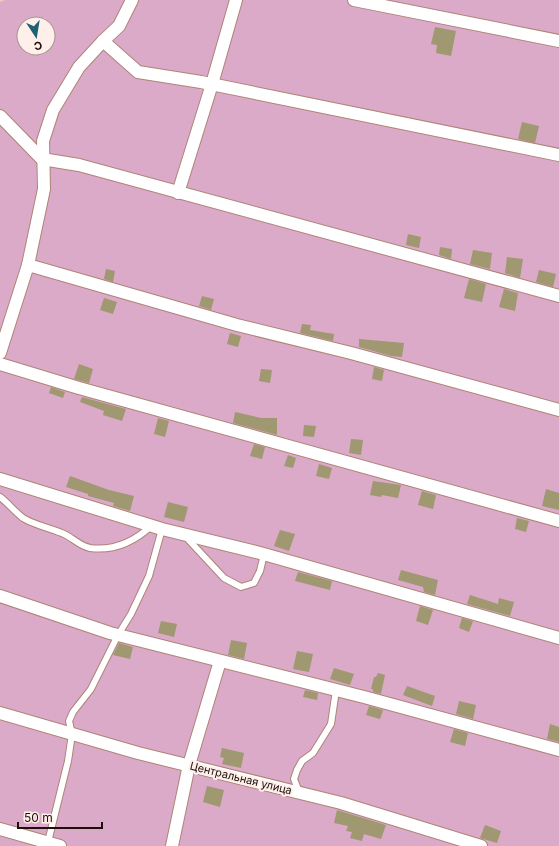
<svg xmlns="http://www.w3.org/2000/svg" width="559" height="846" font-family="Inter,sans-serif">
  <rect width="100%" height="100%" fill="#f4c6b6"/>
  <path fill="#daaac8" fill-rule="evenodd" d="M5,0H559V846H0V2ZM24,24H48V48H24Z"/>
  <g fill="#9f9870">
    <polygon points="435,27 456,31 451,56 436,53 437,45 431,44"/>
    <polygon points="522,122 539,126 535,143 518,139"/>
    <polygon points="408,234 421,237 419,248 406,245"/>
    <polygon points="440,247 452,249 451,259 439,255"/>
    <polygon points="473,250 492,253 490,269 470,264"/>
    <polygon points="507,257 523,259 520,278 505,273"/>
    <polygon points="106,269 115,271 113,282 104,279"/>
    <polygon points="539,270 556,274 553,287 536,282"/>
    <polygon points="469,279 486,284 482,302 464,298"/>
    <polygon points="504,289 518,293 515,311 499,307"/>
    <polygon points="202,296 214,299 211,310 199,306"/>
    <polygon points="104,298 117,302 113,314 100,310"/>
    <polygon points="302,324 311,325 310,330 334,334 333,341 300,333"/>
    <polygon points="230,333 241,336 238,347 227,344"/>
    <polygon points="359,339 404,343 402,357 391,356 359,347"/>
    <polygon points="79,364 93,369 89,383 74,379"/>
    <polygon points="374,367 384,370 382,381 372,379"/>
    <polygon points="261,369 272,370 270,383 259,381"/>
    <polygon points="51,387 65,392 63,398 49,393"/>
    <polygon points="82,397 126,409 122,421 103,415 104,411 80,402"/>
    <polygon points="235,412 261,418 277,418 277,435 233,423"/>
    <polygon points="158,418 169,421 165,437 154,434"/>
    <polygon points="304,425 316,426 314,437 303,436"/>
    <polygon points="351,439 363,440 361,455 349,453"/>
    <polygon points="254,444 265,447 262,459 250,456"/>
    <polygon points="288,455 296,458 293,468 284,466"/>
    <polygon points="319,464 332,468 329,479 316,476"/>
    <polygon points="70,476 109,490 134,496 130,511 113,506 114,503 88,496 88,494 66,487"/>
    <polygon points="373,481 401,485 398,498 382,495 381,497 370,495"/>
    <polygon points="546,489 559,493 559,510 542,506"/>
    <polygon points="422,491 436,495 433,509 418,505"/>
    <polygon points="168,502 188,507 184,522 164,517"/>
    <polygon points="517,518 529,521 526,532 515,529"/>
    <polygon points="280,530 295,534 289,551 274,546"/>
    <polygon points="401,570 438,580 435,595 424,592 423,587 398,580"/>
    <polygon points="298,572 332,581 330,590 295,581"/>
    <polygon points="470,595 498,604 499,598 514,602 510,616 467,604"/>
    <polygon points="420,606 433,610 428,625 416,621"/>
    <polygon points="462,618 473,621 469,632 459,628"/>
    <polygon points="161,621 177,624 174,637 158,633"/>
    <polygon points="231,640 247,643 244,659 228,655"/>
    <polygon points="119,643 133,647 130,659 113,655"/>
    <polygon points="297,651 313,654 309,672 293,669"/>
    <polygon points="334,668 354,674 350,685 330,679"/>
    <polygon points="378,673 385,675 381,694 373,692 373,689 371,689 374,677 376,677"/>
    <polygon points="407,686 435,696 432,706 403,695"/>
    <polygon points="305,690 318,693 317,700 303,697"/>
    <polygon points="459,701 476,705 473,719 456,714"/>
    <polygon points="369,706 383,710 380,719 366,715"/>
    <polygon points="550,724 559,727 559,742 547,739"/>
    <polygon points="454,729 468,733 465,746 450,742"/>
    <polygon points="222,748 244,753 241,768 222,764 224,758 220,757"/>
    <polygon points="207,786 224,790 220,807 203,802"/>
    <polygon points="337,810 386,825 381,839 364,834 362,841 350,838 352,832 346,831 348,826 334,823"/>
    <polygon points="485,825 501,831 497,843 480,838"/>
  </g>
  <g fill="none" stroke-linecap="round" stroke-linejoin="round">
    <g stroke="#af8475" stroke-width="8">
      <g id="lane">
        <path d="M0,497C8,503 15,512 23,518C36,526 52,528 66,535C74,539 80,546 90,548C114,551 135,541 151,526"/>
        <polyline points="185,536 224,578 241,587 254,583 260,571 264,554"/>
        <polyline points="299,792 294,779 297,770 302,761 313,753 331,724 336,690"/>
        <polyline points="48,842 68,761 72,734 69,721 73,712 91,689 118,635 131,614 149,576 162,529"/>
      </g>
    </g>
    <g stroke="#af8475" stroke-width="14">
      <g id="street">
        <polyline points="132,0 119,26 103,41 138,72 201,82 559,155"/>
        <polyline points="354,0 559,41"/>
        <polyline points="0,116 42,159 79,165 559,296"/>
        <polyline points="178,193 212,84 236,0"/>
        <polyline points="28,265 237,325 351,353 559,410"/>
        <polyline points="0,353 28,265 44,189 43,141 53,110 79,67 103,41"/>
        <polyline points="0,364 79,388 559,521"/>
        <polyline points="0,479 162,529 260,553 559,638"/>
        <polyline points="0,596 110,633 364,697 559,750"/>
        <polyline points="0,713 138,753 341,803 481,846"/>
        <polyline points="0,829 60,846"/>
        <polyline points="172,846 189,765 220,661"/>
      </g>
    </g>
    <use href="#lane" stroke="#fff" stroke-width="6"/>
    <use href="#street" stroke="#fff" stroke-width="12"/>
  </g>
  <g text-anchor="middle" stroke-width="4" stroke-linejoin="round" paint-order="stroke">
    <g font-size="11" fill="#1f0f0a" stroke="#feefea">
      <text transform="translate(241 778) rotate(14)" y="4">Центральная улица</text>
    </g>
  </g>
  <g transform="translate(36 36) rotate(168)"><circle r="19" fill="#feefea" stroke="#a59590"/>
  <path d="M0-3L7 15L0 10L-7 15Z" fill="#1e6174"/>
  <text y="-6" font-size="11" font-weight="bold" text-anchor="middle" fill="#1f0f0a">С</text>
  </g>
  <path d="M18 822v6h84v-6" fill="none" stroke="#1f0f0a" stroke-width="2"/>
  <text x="24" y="822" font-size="12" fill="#1f0f0a" stroke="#feefea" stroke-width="3" paint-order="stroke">50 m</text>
</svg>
